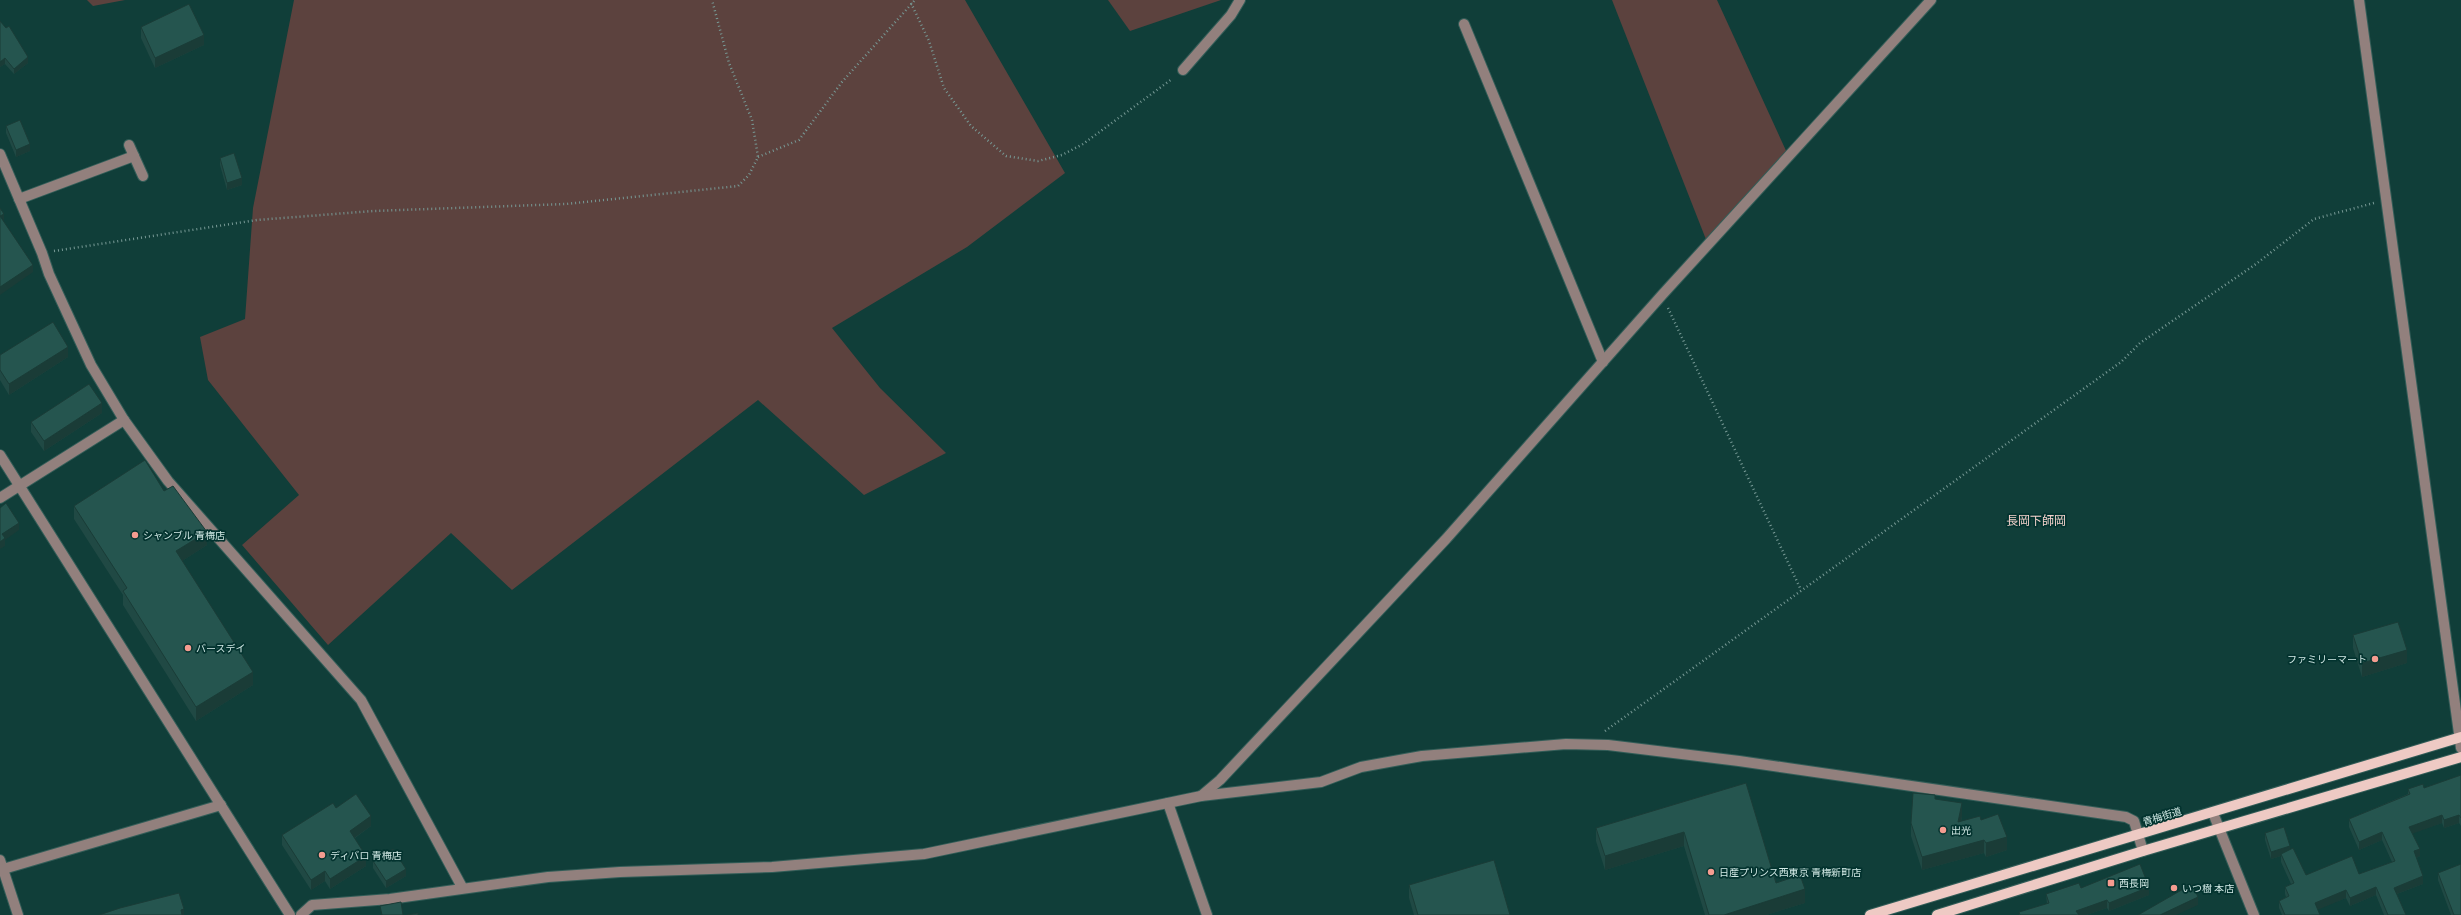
<svg xmlns="http://www.w3.org/2000/svg" width="2461" height="915" font-family="'IBM Plex Sans','Noto Sans JP',sans-serif">
  <rect width="100%" height="100%" fill="#103e39"/>
  <g fill="#5c423e">
    <polygon points="87,0 125,0 93,6"/>
    <polygon points="294,0 965,0 1065,173 967,247 832,328 880,388 946,453 864,495 758,400 512,590 451,533 328,645 242,545 299,495 208,380 200,337 245,319 253,208"/>
    <polygon points="1108,0 1221,0 1130,31"/>
    <polygon points="1612,0 1717,0 1788,155 1707,242"/>
  </g>
  <g fill="none" stroke-linecap="round" stroke-linejoin="round">
    <g stroke="#335d58" stroke-width="12">
      <g id="minor">
        <polyline points="2359,0 2461,748"/>
        <polyline points="1464,24 1603,362"/>
        <polyline points="1183,70 1231,15 1240,0"/>
        <polyline points="129,145 143,176"/>
        <polyline points="0,154 42,253 49,274 91,365 124,420 168,481 361,700 462,887"/>
        <polyline points="19,199 134,156"/>
        <polyline points="0,455 290,915"/>
        <polyline points="0,498 124,420"/>
        <polyline points="1201,796 1220,780 1446,539 1662,295 1931,0"/>
        <polyline points="1168,803 1207,915"/>
        <polyline points="2213,813 2254,915"/>
        <polyline points="0,860 18,915"/>
        <polyline points="0,870 221,805"/>
        <polyline points="301,915 312,905 390,899 548,877 620,872 772,867 924,854 1201,796 1321,782 1361,767 1422,756 1566,744 1608,745 1739,761 2126,817 2134,821 2143,851"/>
      </g>
    </g>
    <g stroke="#335d58" stroke-width="12">
      <g id="major">
        <polyline points="1870,915 2461,737"/>
        <polyline points="1937,915 2143,851 2461,757"/>
      </g>
    </g>
    <g stroke="#779995" stroke-width="2.5" stroke-dasharray="1 3" stroke-linecap="butt">
      <polyline points="911,3 929,41 944,88 971,126 1006,156 1038,161 1062,155 1083,144 1172,79"/>
      <polyline points="758,157 799,140 842,82 915,0"/>
      <polyline points="54,251 257,220 373,211 566,204 738,186 749,175 758,157 752,120 729,63 712,0"/>
      <polyline points="1668,308 1801,590"/>
      <polyline points="1605,731 2121,362 2140,343 2256,264 2314,219 2374,203"/>
    </g>
    <use href="#minor" stroke="#92807d" stroke-width="10"/>
    <use href="#major" stroke="#eecac4" stroke-width="10"/>
  </g>
  <g fill="#204944">
    <polygon points="0,21 28,63 14,74 5,64 0,67"/>
    <polygon points="141,27 204,45 155,68 141,38"/>
    <polygon points="6,126 30,151 16,157 6,133"/>
    <polygon points="220,158 242,185 227,190 220,165"/>
    <polygon points="0,355 68,357 9,395 0,380"/>
    <polygon points="102,413 44,451 31,432 31,422"/>
    <polygon points="164,491 207,545 182,561 253,685 196,721 123,605 123,595 74,519 74,506"/>
    <polygon points="2353,635 2407,663 2362,677 2353,648"/>
    <polygon points="2461,775 2461,826 2459,823 2444,828 2442,823 2412,833 2420,856 2416,858 2423,884 2397,894 2406,915 2384,915 2376,895 2350,906 2346,898 2317,909 2320,915 2282,915 2279,908 2279,901 2286,897 2285,894 2285,887 2291,884 2281,862 2281,856 2271,859 2265,840 2265,833 2290,850 2306,875 2359,874 2392,862 2382,840 2359,850 2349,827 2349,819 2408,794 2408,789 2424,788"/>
    <polygon points="1746,783 1776,883 1805,903 1766,915 1705,915 1684,846 1605,870 1596,841 1596,828"/>
    <polygon points="1935,799 1962,816 1961,822 1981,820 2007,850 1986,857 1984,853 1922,870 1911,836 1911,823"/>
    <polygon points="336,808 371,826 355,838 366,866 330,889 325,881 311,890 282,845 282,835"/>
    <polygon points="373,861 406,876 386,888 373,868"/>
    <polygon points="2438,873 2461,915 2451,915 2438,880"/>
    <polygon points="1409,885 1510,915 1414,915 1409,898"/>
    <polygon points="2081,888 2149,895 2109,911 2107,908 2086,915 2019,915 2019,912 2047,904 2046,894"/>
  </g>
  <g fill="#1a3c37">
    <polygon points="204,35 204,45 155,68 155,58"/>
    <polygon points="28,57 28,63 14,74 14,69"/>
    <polygon points="5,58 5,64 0,67 0,62"/>
    <polygon points="30,144 30,151 16,157 16,150"/>
    <polygon points="242,178 242,185 227,190 227,183"/>
    <polygon points="4,214 4,221 0,216"/>
    <polygon points="33,265 33,272 0,295 0,287"/>
    <polygon points="68,347 68,357 9,395 9,384"/>
    <polygon points="102,403 102,413 44,451 44,441"/>
    <polygon points="19,523 19,530 5,540 5,546 0,549 0,542 2,534"/>
    <polygon points="207,532 207,545 176,565 176,551"/>
    <polygon points="2407,650 2407,663 2362,677 2362,663"/>
    <polygon points="253,672 253,685 196,721 196,707"/>
    <polygon points="1962,803 1962,816 1958,836 1958,822"/>
    <polygon points="2442,815 2442,823 2409,835 2409,827"/>
    <polygon points="2459,815 2459,823 2444,828 2444,820"/>
    <polygon points="371,816 371,826 350,841 350,831"/>
    <polygon points="1684,832 1684,846 1605,870 1605,856"/>
    <polygon points="2382,832 2382,840 2359,850 2359,842"/>
    <polygon points="2007,837 2007,850 1986,857 1986,843"/>
    <polygon points="1984,840 1984,853 1922,870 1922,857"/>
    <polygon points="2290,846 2290,853 2281,854 2281,856 2271,859 2271,852"/>
    <polygon points="2420,849 2420,856 2414,859 2414,851"/>
    <polygon points="366,856 366,866 330,889 330,879"/>
    <polygon points="406,869 406,876 386,888 386,881"/>
    <polygon points="325,871 325,881 311,890 311,880"/>
    <polygon points="2423,876 2423,884 2394,895 2394,888"/>
    <polygon points="2149,887 2149,895 2109,911 2109,903"/>
    <polygon points="2376,887 2376,895 2350,906 2350,898"/>
    <polygon points="1805,889 1805,903 1766,915 1724,915"/>
    <polygon points="2346,890 2346,898 2315,911 2315,903"/>
    <polygon points="2198,897 2198,905 2176,915 2160,915"/>
    <polygon points="2107,900 2107,908 2086,915 2076,915 2076,911"/>
    <polygon points="184,909 184,915 181,915 181,910"/>
  </g>
  <g fill="#25554f" stroke="#1a3c37">
    <polygon points="189,4 204,35 155,58 141,27"/>
    <polygon points="0,21 6,28 9,26 28,57 14,69 5,58 0,62"/>
    <polygon points="20,120 30,144 16,150 6,126"/>
    <polygon points="234,153 242,178 227,183 220,158"/>
    <polygon points="0,208 4,214 0,216 33,265 0,287"/>
    <polygon points="53,322 68,347 9,384 0,370 0,355"/>
    <polygon points="89,384 102,403 44,441 31,422"/>
    <polygon points="145,460 164,491 173,486 207,532 176,551 253,672 196,707 123,591 127,588 74,506"/>
    <polygon points="6,503 19,523 2,534 5,538 0,542 0,508"/>
    <polygon points="2398,622 2407,650 2362,663 2353,635"/>
    <polygon points="2461,775 2461,818 2459,815 2444,820 2442,815 2409,827 2420,849 2414,851 2423,876 2394,888 2406,915 2388,915 2376,887 2350,898 2346,890 2315,903 2320,915 2285,915 2279,901 2289,896 2285,887 2294,883 2281,854 2293,848 2306,875 2352,856 2359,874 2395,861 2382,832 2359,842 2349,819 2410,794 2408,789 2423,784 2424,788"/>
    <polygon points="1746,783 1776,883 1800,875 1805,889 1724,915 1709,915 1684,832 1605,856 1596,828"/>
    <polygon points="1913,793 1935,795 1935,799 1962,803 1958,822 1980,816 1981,820 1998,814 2007,837 1986,843 1984,840 1922,857 1911,823"/>
    <polygon points="356,794 371,816 350,831 366,856 330,879 325,871 311,880 282,835 333,803 336,808"/>
    <polygon points="2284,827 2290,846 2271,852 2265,833"/>
    <polygon points="393,849 406,869 386,881 373,861"/>
    <polygon points="1494,860 1510,915 1418,915 1409,885"/>
    <polygon points="2140,864 2149,887 2109,903 2107,900 2076,911 2079,915 2020,915 2019,912 2049,903 2046,894 2079,883 2081,888"/>
    <polygon points="2461,864 2461,915 2454,915 2438,873"/>
    <polygon points="2192,884 2198,897 2160,915 2138,915"/>
    <polygon points="179,893 184,909 181,910 182,915 99,915 120,908"/>
    <polygon points="401,902 403,915 382,915 380,906"/>
    <polygon points="418,913 418,915 407,915"/>
  </g>
  <g fill="#f59c90" stroke="#03332f" stroke-width="1.5">
    <circle cx="135" cy="535" r="4"/>
    <circle cx="188" cy="648" r="4"/>
    <circle cx="2375" cy="659" r="4"/>
    <circle cx="1943" cy="830" r="4"/>
    <circle cx="322" cy="855" r="4"/>
    <circle cx="1711" cy="872" r="4"/>
    <rect x="2107" y="879" width="8" height="8" rx="2"/>
    <circle cx="2174" cy="888" r="4"/>
  </g>
  <g text-anchor="middle" stroke-width="3.5" stroke-linejoin="round" paint-order="stroke">
    <g font-size="10" fill="#d3eae6" stroke="#03332f" text-anchor="start">
      <text x="143" y="539">シャンブル 青梅店</text>
      <text x="196" y="652">バースデイ</text>
      <text x="2367" y="663" text-anchor="end">ファミリーマート</text>
      <text x="1951" y="834">出光</text>
      <text x="330" y="859">ディバロ 青梅店</text>
      <text x="1719" y="876">日産プリンス西東京 青梅新町店</text>
      <text x="2119" y="887">西長岡</text>
      <text x="2182" y="892">いつ樹 本店</text>
    </g>
    <g font-size="10" fill="#d3eae6" stroke="#03332f">
      <text transform="translate(2162 816) rotate(-17)" y="4">青梅街道</text>
    </g>
    <g font-size="12" fill="#f5d3cd" stroke="#03332f">
      <text x="2036" y="525">長岡下師岡</text>
    </g>
  </g>
</svg>
